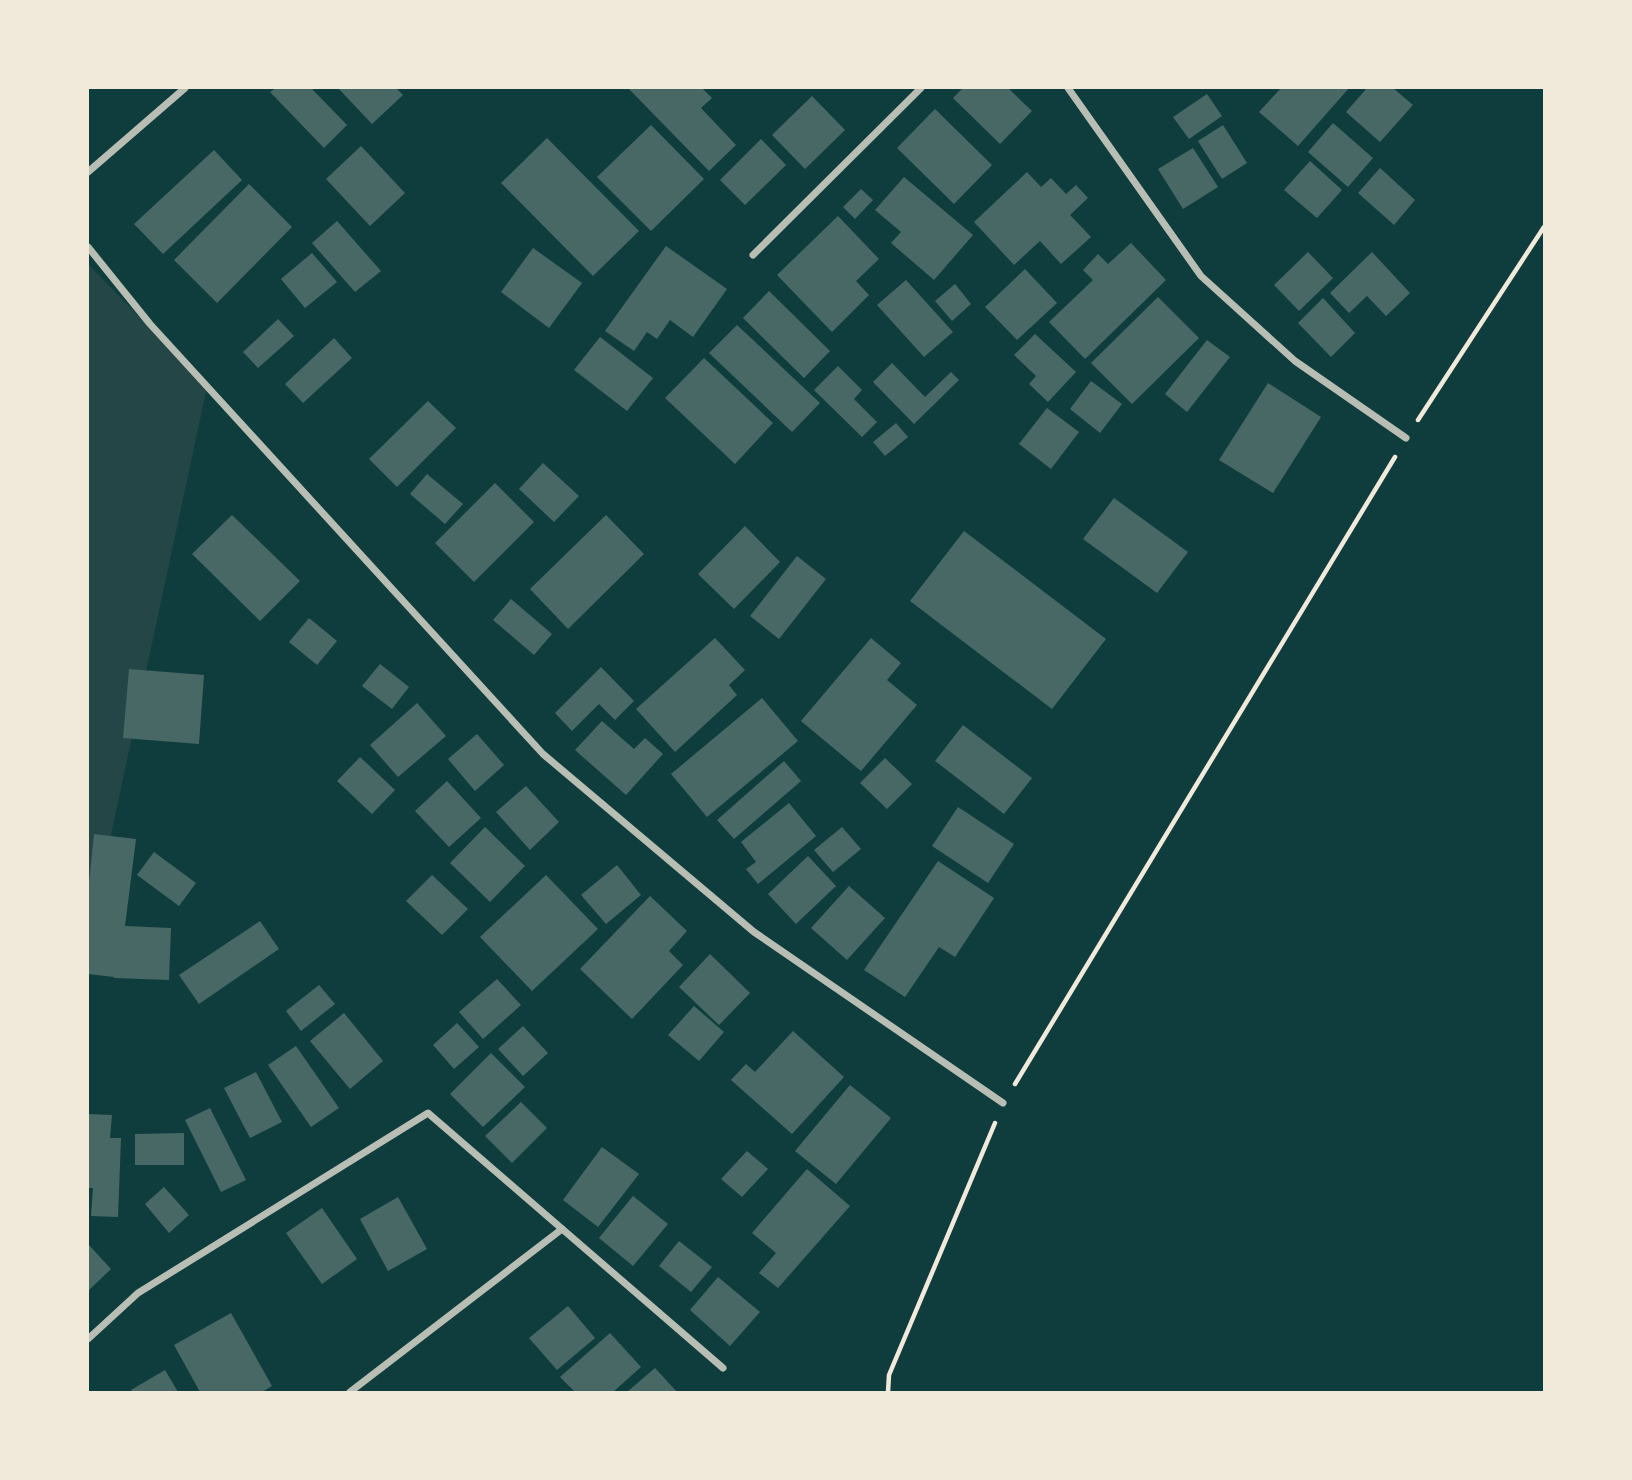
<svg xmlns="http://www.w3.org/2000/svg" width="1632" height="1480" font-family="'Space Grotesk',sans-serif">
  <rect width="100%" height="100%" fill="#0f3d3e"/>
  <polygon fill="#244646" points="88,264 207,387 88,942"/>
  <g fill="#486865">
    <polygon points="276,88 311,88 347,125 324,148 270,92"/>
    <polygon points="338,88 396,88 403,95 372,124"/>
    <polygon points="628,88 702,88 712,98 701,108 736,145 709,171"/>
    <polygon points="963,88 1008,88 1032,111 1000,144 953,98"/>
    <polygon points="1281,88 1349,88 1298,146 1259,112"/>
    <polygon points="1367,88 1393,88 1413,105 1380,142 1346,112"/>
    <polygon points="1207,94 1222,116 1189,139 1173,117"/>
    <polygon points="812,96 845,130 805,169 772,135"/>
    <polygon points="935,109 992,165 954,204 897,148"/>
    <polygon points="1333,123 1373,158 1348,187 1308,152"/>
    <polygon points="651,125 704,179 651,231 597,177"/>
    <polygon points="1223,125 1247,163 1222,179 1198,141"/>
    <polygon points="547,138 639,231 593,276 501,183"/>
    <polygon points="761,139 786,165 745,205 720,180"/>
    <polygon points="361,146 405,193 370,226 326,179"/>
    <polygon points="1193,148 1218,187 1183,209 1158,169"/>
    <polygon points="214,150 242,180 163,254 134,224"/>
    <polygon points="1310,161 1342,190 1317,218 1284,190"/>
    <polygon points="1380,168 1415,200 1394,225 1358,193"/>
    <polygon points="1027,172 1041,187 1051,178 1066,194 1076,185 1088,198 1070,215 1091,237 1061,264 1040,241 1014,265 974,222"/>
    <polygon points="904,177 973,235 934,280 891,243 901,232 875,210"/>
    <polygon points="249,184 292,227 217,303 174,260"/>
    <polygon points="861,189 873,200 855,219 843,207"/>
    <polygon points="838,216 879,259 856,281 869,295 832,332 777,275"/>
    <polygon points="337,221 381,271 355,292 312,243"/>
    <polygon points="1131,243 1166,280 1085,359 1049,322 1093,280 1083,270 1098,254 1108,264"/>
    <polygon points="666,246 727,289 693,337 670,320 657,339 647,332 634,351 605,331"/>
    <polygon points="533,248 582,283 549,328 501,292"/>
    <polygon points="1308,252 1333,278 1299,311 1274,285"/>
    <polygon points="1372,252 1410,293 1386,316 1367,296 1349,313 1330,293"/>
    <polygon points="312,253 337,282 305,308 281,279"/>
    <polygon points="1025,269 1057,303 1017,340 985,307"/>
    <polygon points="906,280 953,332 924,357 877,305"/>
    <polygon points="955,284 971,304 952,321 935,301"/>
    <polygon points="769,291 830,351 804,378 743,318"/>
    <polygon points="1158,297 1199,338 1132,404 1091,363"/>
    <polygon points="1323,298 1355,333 1331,357 1298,323"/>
    <polygon points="278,319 294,336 258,368 243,352"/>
    <polygon points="737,325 820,403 792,432 709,353"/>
    <polygon points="1035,334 1076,372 1048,402 1029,384 1036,376 1014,355"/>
    <polygon points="600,337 653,378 627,411 574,370"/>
    <polygon points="334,338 352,358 303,403 285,384"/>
    <polygon points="1207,340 1230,357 1187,412 1165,394"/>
    <polygon points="704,358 773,423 735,464 665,398"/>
    <polygon points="892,363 925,397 951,372 959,380 914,424 873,382"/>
    <polygon points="838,366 862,390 854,399 877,422 862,437 814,390"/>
    <polygon points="1091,381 1122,404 1100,433 1070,409"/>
    <polygon points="1268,383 1321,417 1273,493 1219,460"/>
    <polygon points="428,401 456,428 397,487 369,459"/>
    <polygon points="1047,408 1079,432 1051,469 1019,444"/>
    <polygon points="896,423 908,437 885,456 873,442"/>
    <polygon points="543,463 579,496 554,522 519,489"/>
    <polygon points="427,474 463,504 445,524 410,494"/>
    <polygon points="495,483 534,522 474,582 435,543"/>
    <polygon points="1114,498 1188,552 1157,593 1083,539"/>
    <polygon points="232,515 300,581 260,621 192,554"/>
    <polygon points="606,515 644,554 568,629 530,589"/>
    <polygon points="745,526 780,562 734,609 698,574"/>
    <polygon points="964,531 1106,639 1052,709 910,601"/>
    <polygon points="797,556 826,579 779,639 750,616"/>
    <polygon points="511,599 552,634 534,655 493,620"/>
    <polygon points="309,618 337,641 317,665 289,642"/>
    <polygon points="715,638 745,670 729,685 737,695 675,752 636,709"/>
    <polygon points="871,638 901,663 887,680 917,705 861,771 801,721"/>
    <polygon points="380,664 409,687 392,709 362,686"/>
    <polygon points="601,667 634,701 615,720 599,704 572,731 555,713"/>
    <polygon points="129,669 204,675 199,744 123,738"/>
    <polygon points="762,698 798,741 707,817 671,774"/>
    <polygon points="417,703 446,736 398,777 370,745"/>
    <polygon points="602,721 634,749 645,738 663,754 626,795 575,750"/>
    <polygon points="963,725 1032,778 1004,814 935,761"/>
    <polygon points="477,734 504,765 475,791 448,759"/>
    <polygon points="360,757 395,790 372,814 337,781"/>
    <polygon points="885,758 912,784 887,809 860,783"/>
    <polygon points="784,761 801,781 734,839 717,820"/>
    <polygon points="447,781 481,818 449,847 415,811"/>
    <polygon points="526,786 559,822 530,850 496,812"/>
    <polygon points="789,803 816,836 758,884 746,869 756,862 741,842"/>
    <polygon points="958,807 1014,844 988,883 932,846"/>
    <polygon points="485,827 525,866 490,902 450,863"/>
    <polygon points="842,827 861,849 833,872 814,850"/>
    <polygon points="94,834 136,839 125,926 171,928 169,980 114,978 114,977 88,974 88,892"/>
    <polygon points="154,852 196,883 179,906 137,875"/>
    <polygon points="808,856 836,886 796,924 768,894"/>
    <polygon points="938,861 994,898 955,957 939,947 905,997 864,970"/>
    <polygon points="617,865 641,895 606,924 581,895"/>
    <polygon points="432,875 468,909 442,935 406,901"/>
    <polygon points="546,875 598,929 532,991 480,937"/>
    <polygon points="849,886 885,918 847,960 811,928"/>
    <polygon points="650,896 687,931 669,951 683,965 632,1019 580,969"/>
    <polygon points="260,921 279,949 199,1004 179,975"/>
    <polygon points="710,954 750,993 719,1025 679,987"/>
    <polygon points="497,979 521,1005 483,1039 459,1012"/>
    <polygon points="319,985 335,1004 301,1031 286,1011"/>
    <polygon points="694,1006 724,1032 699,1061 668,1035"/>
    <polygon points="344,1013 383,1061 350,1089 310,1041"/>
    <polygon points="457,1023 479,1047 454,1069 433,1045"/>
    <polygon points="523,1026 548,1053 523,1076 498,1049"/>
    <polygon points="793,1031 844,1077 792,1134 731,1080 746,1064 755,1072"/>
    <polygon points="296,1046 339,1108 311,1127 268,1065"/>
    <polygon points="491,1053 525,1087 483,1127 450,1094"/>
    <polygon points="256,1072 282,1122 250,1138 224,1088"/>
    <polygon points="850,1085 891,1118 836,1184 795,1151"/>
    <polygon points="521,1102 547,1128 512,1163 485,1136"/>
    <polygon points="210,1108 246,1180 221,1192 185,1120"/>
    <polygon points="88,1114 112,1115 110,1138 121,1138 118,1217 91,1216 93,1188 88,1188"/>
    <polygon points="184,1133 184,1165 135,1165 135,1134"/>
    <polygon points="602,1147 639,1174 598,1227 563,1200"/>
    <polygon points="747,1151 768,1169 742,1197 721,1179"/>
    <polygon points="807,1169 850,1206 778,1288 759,1273 776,1253 752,1233"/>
    <polygon points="164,1187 189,1215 169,1233 145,1204"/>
    <polygon points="633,1196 668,1224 633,1266 599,1238"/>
    <polygon points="398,1197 427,1249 388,1271 360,1219"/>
    <polygon points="322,1208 357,1259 322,1284 286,1233"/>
    <polygon points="679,1241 712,1267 691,1292 659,1266"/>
    <polygon points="88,1244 111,1269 88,1291"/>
    <polygon points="718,1277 760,1312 730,1346 690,1310"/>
    <polygon points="568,1306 595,1338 557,1370 529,1338"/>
    <polygon points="231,1313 272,1386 262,1392 200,1392 174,1345"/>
    <polygon points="610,1333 641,1367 613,1392 575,1392 560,1377"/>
    <polygon points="655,1368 677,1392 627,1392"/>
    <polygon points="165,1370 178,1392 132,1392 131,1390"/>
  </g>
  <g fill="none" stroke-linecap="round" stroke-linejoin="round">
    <g stroke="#f1e9da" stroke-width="4.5">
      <polyline points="1418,420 1544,227"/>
      <polyline points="1015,1084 1395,457"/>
      <polyline points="888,1392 889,1375 995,1123"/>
    </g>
    <g stroke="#b8beb3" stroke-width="7">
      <polyline points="1068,88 1201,276 1295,361 1406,438"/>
      <polyline points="88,172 185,88"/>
      <polyline points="88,247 150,324 543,754 754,932 1003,1103"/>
      <polyline points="753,255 921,88"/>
      <polyline points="88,1339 138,1293 428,1113 723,1368"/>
      <polyline points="350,1392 562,1229"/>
    </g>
  </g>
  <rect width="1632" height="1480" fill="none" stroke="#f1e9da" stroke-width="178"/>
</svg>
